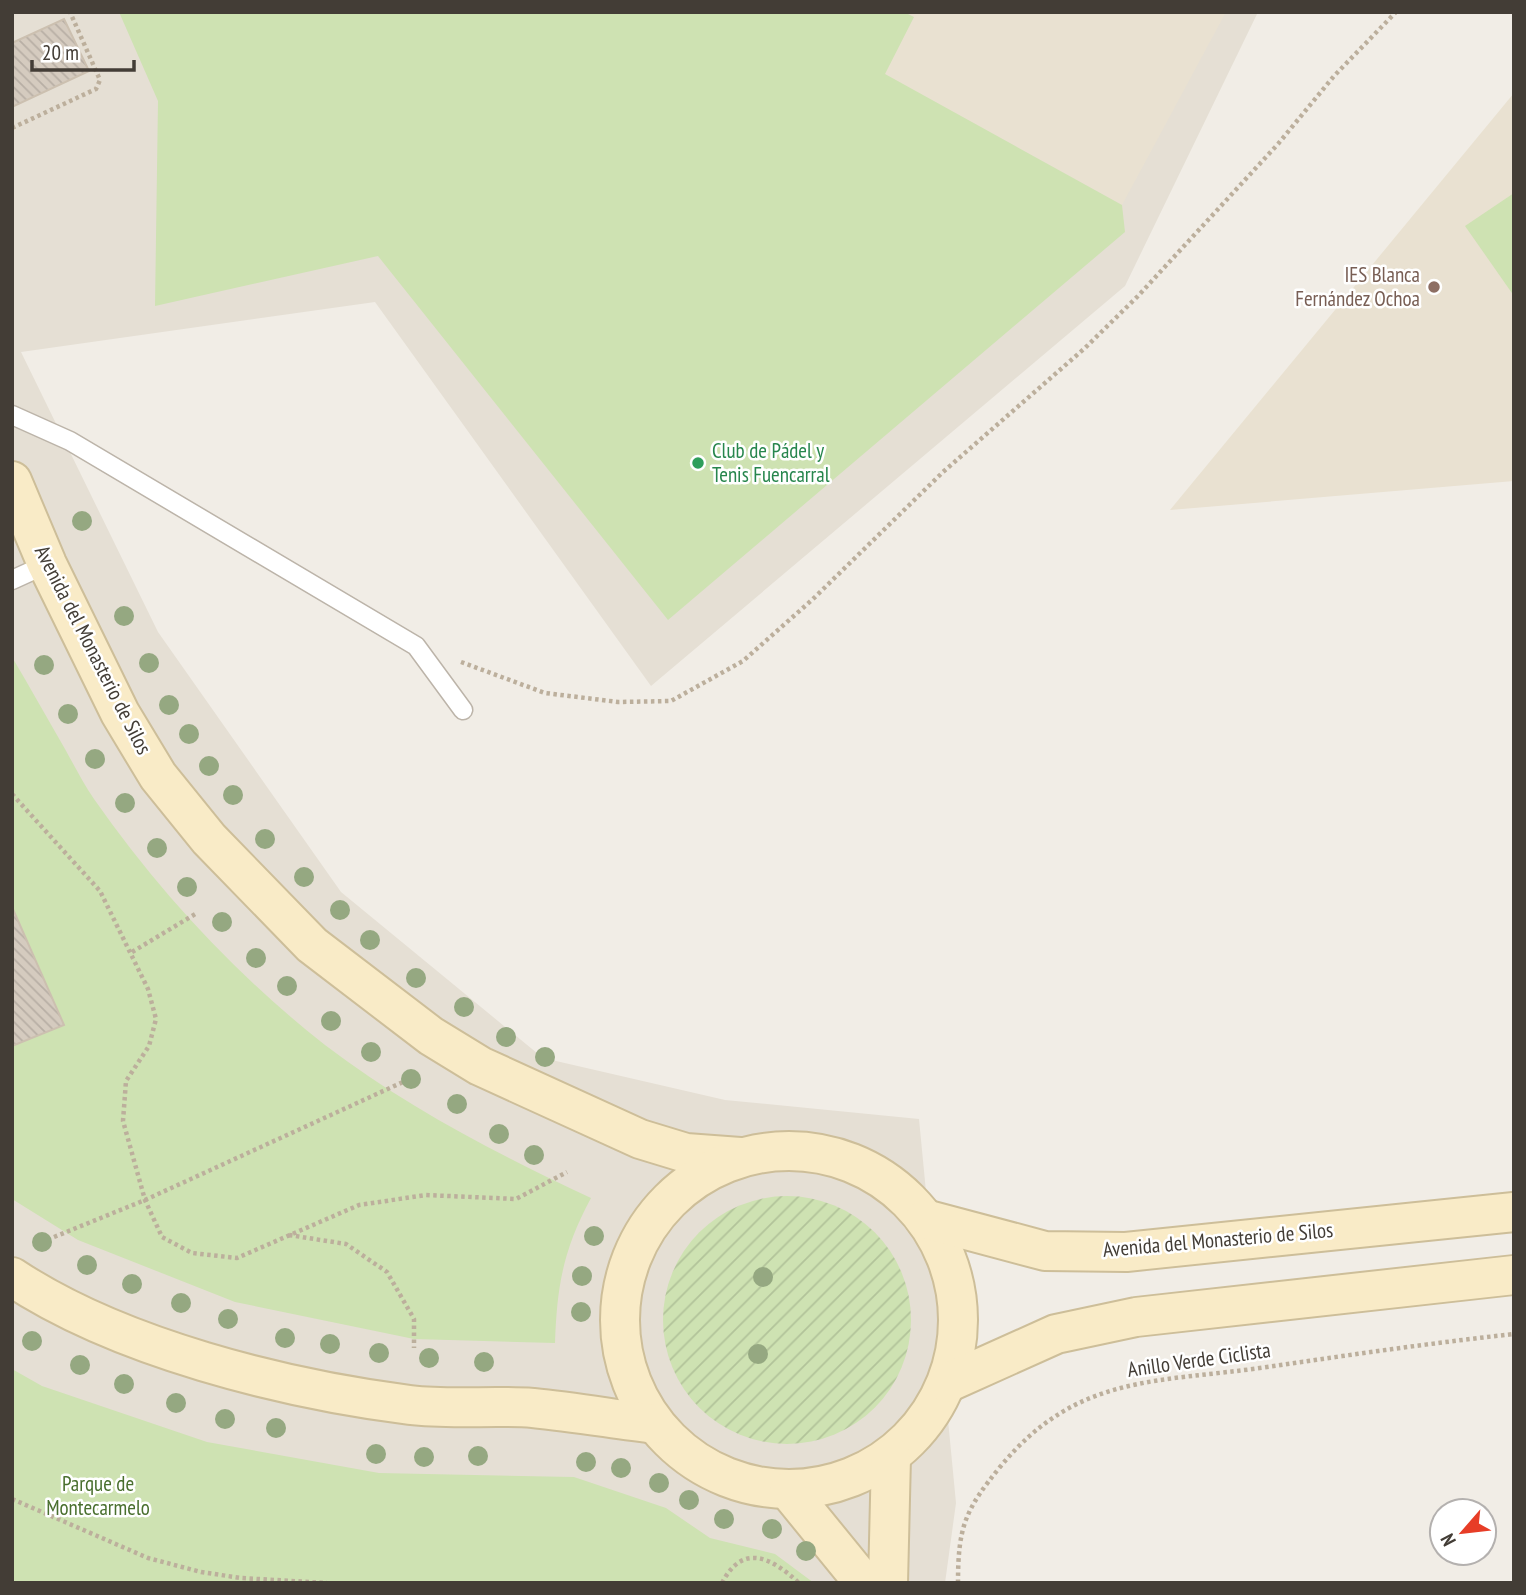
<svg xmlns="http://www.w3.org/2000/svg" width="1526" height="1595" font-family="'PT Sans Narrow',sans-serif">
  <defs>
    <pattern id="garden-furrows" width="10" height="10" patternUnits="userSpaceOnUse" patternTransform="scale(1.75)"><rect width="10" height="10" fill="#cee2b2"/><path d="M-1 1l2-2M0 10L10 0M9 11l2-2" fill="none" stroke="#b2c39a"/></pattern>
    <pattern id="building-back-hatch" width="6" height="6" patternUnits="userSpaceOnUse" patternTransform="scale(1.75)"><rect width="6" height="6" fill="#d5cbbf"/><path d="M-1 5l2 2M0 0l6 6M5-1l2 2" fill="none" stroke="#b8afa5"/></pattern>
  </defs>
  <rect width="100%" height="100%" fill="#f1ede6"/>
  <polygon fill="#e5dfd4" points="12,12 1258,12 1125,286 651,686 375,302 21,352 158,632 341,892 543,1058 725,1100 919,1119 956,1503 945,1583 12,1583"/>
  <g fill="#e9e1d1">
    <polygon points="904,12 1226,12 1122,205 884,74 914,17"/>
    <polygon points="1514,93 1514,481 1170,510"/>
  </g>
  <g fill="#cee2b2">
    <polygon points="119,12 904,12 914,17 885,74 1122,205 1125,232 668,620 378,256 155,306 158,101"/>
    <polygon points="1514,193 1514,296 1465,226"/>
    <path d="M12,657C30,687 47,718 65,749C74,765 83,783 94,799C159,892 236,975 325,1045C406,1107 499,1155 591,1198C563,1250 557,1286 555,1343L414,1339L235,1302L78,1240L12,1199V1046L64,1024L12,907Z"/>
    <polygon points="12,1369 42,1386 207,1442 379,1473 574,1477 666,1508 710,1538 775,1554 814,1583 12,1583"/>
  </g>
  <circle fill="url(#garden-furrows)" cx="787" cy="1320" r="124"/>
  <g fill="url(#building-back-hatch)" stroke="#ccc0b0" stroke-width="2">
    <polygon points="64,19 89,71 12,107 12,43"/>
    <polygon points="12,907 64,1025 12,1046"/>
  </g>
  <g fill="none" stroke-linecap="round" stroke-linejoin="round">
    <g stroke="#bcb4a9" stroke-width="21">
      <g id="lane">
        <polyline points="12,415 70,441 416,646 463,710"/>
        <polyline points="12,580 47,564"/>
      </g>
    </g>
    <g stroke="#cdbe99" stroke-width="42">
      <g id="secondary">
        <polyline points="12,481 47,564 120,713 158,776 209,839 312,945 431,1036 480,1066 640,1139 686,1153 740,1157"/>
        <circle cx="789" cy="1320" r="169"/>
        <polyline points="925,1219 1045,1251 1126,1252 1514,1212"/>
        <path d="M12,1277C119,1348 284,1389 410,1405C451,1410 493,1405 533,1408C574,1412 614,1419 655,1424"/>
        <polyline points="947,1383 1056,1334 1136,1317 1514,1275"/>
        <polyline points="789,1491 864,1583"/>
        <polyline points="888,1583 891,1457"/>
      </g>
    </g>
    <g stroke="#bcaf9c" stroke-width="4.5" stroke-dasharray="3.5 3.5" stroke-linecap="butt">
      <polyline points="12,128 96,89 100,80 70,12"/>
      <polyline points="461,662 545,693 618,702 671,701 743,661 813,599 943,472 1085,348 1138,296 1278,144 1334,76 1396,12"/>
      <polyline points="12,794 100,891 148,989 156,1019 149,1046 126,1081 123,1121 145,1200 162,1237 192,1253 237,1258 359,1205 426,1195 516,1199 567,1172"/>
      <polyline points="132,952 197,913"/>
      <polyline points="289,1235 346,1244 387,1272 414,1319 414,1348"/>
      <polyline points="54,1237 145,1200 403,1082"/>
      <polyline points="12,1499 148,1558 201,1572 241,1578 327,1583"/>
      <path d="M722,1583C743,1542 772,1558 799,1583"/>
      <path d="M958,1583C958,1527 965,1510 1000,1467C1077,1373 1158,1383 1267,1367C1349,1355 1431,1343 1514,1334"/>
    </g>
    <use href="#lane" stroke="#fff" stroke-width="18"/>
    <use href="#secondary" stroke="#f9ebc7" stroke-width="38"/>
  </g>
  <g fill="#95a881">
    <circle cx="82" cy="521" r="10"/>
    <circle cx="124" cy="616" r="10"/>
    <circle cx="149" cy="663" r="10"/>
    <circle cx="44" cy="665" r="10"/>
    <circle cx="169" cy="705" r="10"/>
    <circle cx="68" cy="714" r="10"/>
    <circle cx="189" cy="734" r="10"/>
    <circle cx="95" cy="759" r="10"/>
    <circle cx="209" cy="766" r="10"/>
    <circle cx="233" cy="795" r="10"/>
    <circle cx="125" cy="803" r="10"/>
    <circle cx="265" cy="839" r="10"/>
    <circle cx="157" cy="848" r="10"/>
    <circle cx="304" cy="877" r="10"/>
    <circle cx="187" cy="887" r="10"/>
    <circle cx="340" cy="910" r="10"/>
    <circle cx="222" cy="922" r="10"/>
    <circle cx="370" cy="940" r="10"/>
    <circle cx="256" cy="958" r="10"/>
    <circle cx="416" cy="978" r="10"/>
    <circle cx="287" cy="986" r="10"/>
    <circle cx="464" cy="1007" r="10"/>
    <circle cx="331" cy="1021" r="10"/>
    <circle cx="506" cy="1037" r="10"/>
    <circle cx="371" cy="1052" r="10"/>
    <circle cx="545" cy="1057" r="10"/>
    <circle cx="411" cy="1079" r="10"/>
    <circle cx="457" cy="1104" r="10"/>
    <circle cx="499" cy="1134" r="10"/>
    <circle cx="534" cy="1155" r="10"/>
    <circle cx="594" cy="1236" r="10"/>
    <circle cx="42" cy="1242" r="10"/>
    <circle cx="87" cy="1265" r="10"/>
    <circle cx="582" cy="1276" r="10"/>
    <circle cx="763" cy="1277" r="10"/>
    <circle cx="132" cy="1284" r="10"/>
    <circle cx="181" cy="1303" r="10"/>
    <circle cx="581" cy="1312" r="10"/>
    <circle cx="228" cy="1319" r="10"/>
    <circle cx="285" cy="1338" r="10"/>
    <circle cx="32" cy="1341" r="10"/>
    <circle cx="330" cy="1344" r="10"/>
    <circle cx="379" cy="1353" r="10"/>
    <circle cx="758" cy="1354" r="10"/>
    <circle cx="429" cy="1358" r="10"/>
    <circle cx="484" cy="1362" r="10"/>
    <circle cx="80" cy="1365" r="10"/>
    <circle cx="124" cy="1384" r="10"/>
    <circle cx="176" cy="1403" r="10"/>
    <circle cx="225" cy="1419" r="10"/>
    <circle cx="276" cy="1428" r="10"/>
    <circle cx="376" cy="1454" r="10"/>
    <circle cx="478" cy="1456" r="10"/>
    <circle cx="424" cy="1457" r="10"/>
    <circle cx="586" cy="1462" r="10"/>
    <circle cx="621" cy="1468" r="10"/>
    <circle cx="659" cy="1483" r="10"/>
    <circle cx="689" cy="1500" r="10"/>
    <circle cx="724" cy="1519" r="10"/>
    <circle cx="772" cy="1529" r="10"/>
    <circle cx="806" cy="1551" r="10"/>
  </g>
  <circle fill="#8d6e63" stroke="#fff" stroke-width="2.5" cx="1434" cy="287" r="7"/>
  <circle fill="#2e9e5b" stroke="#fff" stroke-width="2.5" cx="698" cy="463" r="7"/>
  <g text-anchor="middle" stroke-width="5" stroke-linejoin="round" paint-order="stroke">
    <g font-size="21" fill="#785e54" stroke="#fff" text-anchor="end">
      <text x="1420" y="282">IES Blanca<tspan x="1420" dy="24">Fernández Ochoa</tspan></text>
    </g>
    <g font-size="21" fill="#27864d" stroke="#fff" text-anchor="start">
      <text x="712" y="458">Club de Pádel y<tspan x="712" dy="24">Tenis Fuencarral</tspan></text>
    </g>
    <g font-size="21" fill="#433d36" stroke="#fff">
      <text transform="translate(93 650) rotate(63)" y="7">Avenida del Monasterio de Silos</text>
      <text transform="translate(1218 1240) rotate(-5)" y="7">Avenida del Monasterio de Silos</text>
      <text transform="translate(1199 1360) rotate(-8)" y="7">Anillo Verde Ciclista</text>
    </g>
    <g font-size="21" fill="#496f2e" stroke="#fff">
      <text x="98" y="1491">Parque de<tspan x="98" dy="24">Montecarmelo</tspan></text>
    </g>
  </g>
  <rect width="1526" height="1595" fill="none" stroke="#433d36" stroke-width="28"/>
  <g transform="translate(1463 1532) rotate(242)"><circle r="33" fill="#ffffff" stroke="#b4b1af" stroke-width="2"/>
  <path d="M0-5L12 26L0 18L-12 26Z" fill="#e73d27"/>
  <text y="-10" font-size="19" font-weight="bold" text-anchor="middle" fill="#433d36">N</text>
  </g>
  <path d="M32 60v10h102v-10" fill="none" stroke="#433d36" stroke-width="3.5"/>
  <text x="42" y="60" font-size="21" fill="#433d36" stroke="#ffffff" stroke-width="5" paint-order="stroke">20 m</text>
</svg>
